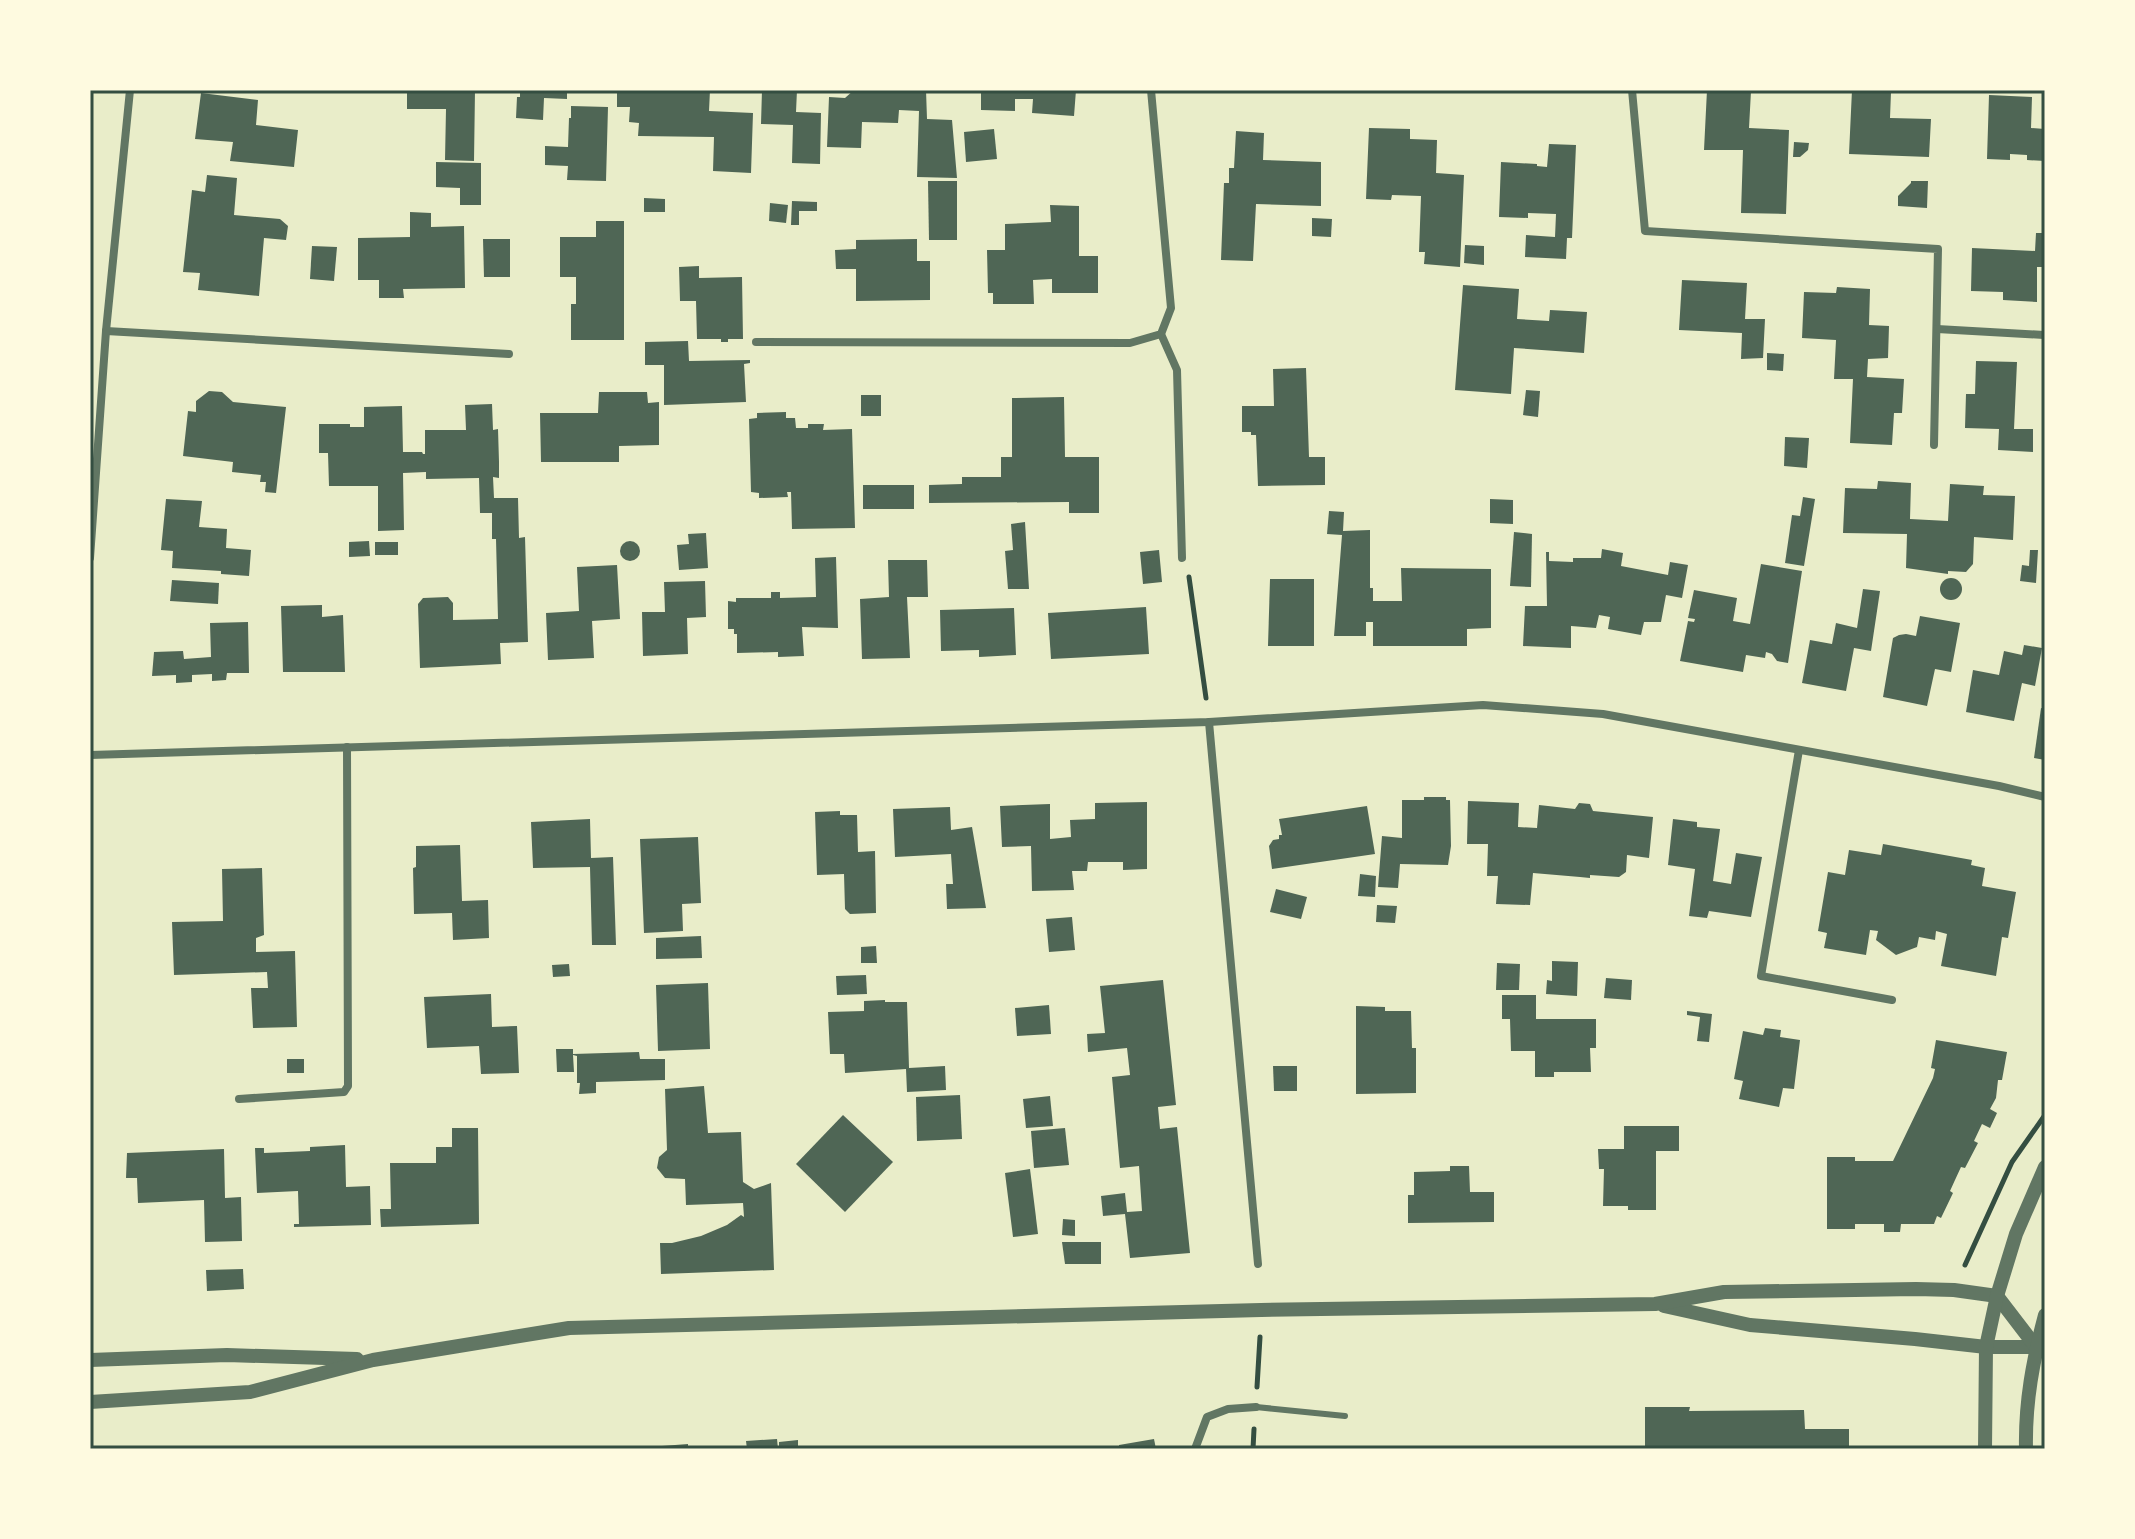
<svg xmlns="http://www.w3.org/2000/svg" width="2135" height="1539" font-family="Signika,sans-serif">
  <rect width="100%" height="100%" fill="#e9edc9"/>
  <g fill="#4f6655">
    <polygon points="407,90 475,90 474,161 445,160 446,109 407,109"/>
    <polygon points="520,90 567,90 567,99 544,98 543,120 516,118 517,97 520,97"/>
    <polygon points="617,90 710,90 709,111 753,113 751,173 713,171 714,137 638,136 639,123 629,122 630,107 617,107"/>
    <polygon points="762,90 797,90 796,112 821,113 820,164 792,163 793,125 761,124"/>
    <polygon points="854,90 926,90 927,119 952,120 957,178 917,177 919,111 899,110 898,123 862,122 861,148 827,147 829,97 845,98"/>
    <polygon points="981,90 1076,90 1074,116 1032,113 1033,99 1015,99 1015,111 981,110"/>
    <polygon points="1707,90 1751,91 1749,128 1789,130 1786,214 1741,213 1743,150 1704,150"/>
    <polygon points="1852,90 1891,92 1890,118 1931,119 1929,157 1849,154"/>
    <polygon points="201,93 258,100 256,125 298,130 294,167 230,161 233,142 195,139"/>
    <polygon points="1989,95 2032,97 2031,128 2045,129 2045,161 2027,160 2027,155 2010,154 2010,160 1987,159"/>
    <polygon points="571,106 608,107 606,181 567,180 568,166 545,165 545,146 568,147 569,118 571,118"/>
    <polygon points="1369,128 1410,129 1410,139 1437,140 1436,173 1464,175 1460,267 1424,264 1425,252 1419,252 1421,196 1392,195 1391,200 1366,199"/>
    <polygon points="994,129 997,159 966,162 964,132"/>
    <polygon points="1236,131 1264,133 1263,160 1321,162 1321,206 1256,204 1253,261 1221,260 1224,183 1229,183 1229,168 1234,168"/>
    <polygon points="1794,142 1809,143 1808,150 1800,157 1793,157"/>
    <polygon points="1549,144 1576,145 1572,238 1567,238 1566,259 1525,257 1526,235 1555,237 1556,214 1528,213 1528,218 1499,217 1501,162 1537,164 1537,166 1547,167"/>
    <polygon points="436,162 481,163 481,205 460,205 460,188 436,187"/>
    <polygon points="207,175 237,178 234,215 280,219 288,226 286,240 264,238 259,296 198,290 200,273 183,272 192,190 205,192"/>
    <polygon points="928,181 957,181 957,240 929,240"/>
    <polygon points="1911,181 1928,181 1927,208 1898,206 1898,196 1911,183"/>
    <polygon points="644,198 665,199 665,212 644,212"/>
    <polygon points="792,201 817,202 817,211 799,211 799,225 791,225"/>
    <polygon points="770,203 788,205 786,223 769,221"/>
    <polygon points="1050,205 1079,206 1079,256 1098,256 1098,293 1052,293 1052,279 1033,280 1034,304 993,304 993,293 988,293 987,250 1005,250 1005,224 1051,222"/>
    <polygon points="410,212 431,213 431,227 464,226 465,288 403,289 404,298 379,298 379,280 358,280 358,238 410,237"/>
    <polygon points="1312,218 1332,219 1331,237 1312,236"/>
    <polygon points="596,221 624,221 624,340 571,340 571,304 576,304 576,277 560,277 560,237 596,237"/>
    <polygon points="2036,233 2045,233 2045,267 2037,267 2037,302 2003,300 2003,292 1971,291 1972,248 2035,251"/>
    <polygon points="483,239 510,239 510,277 484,277"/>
    <polygon points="917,239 917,261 930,261 930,300 856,301 856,269 836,269 835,250 856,249 856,240"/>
    <polygon points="1465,245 1484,246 1484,265 1464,263"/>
    <polygon points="312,246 337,247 334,281 310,279"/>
    <polygon points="699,266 699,278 742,277 743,339 728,339 728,342 721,342 721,339 697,339 696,301 680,301 679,267"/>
    <polygon points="1682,280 1747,283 1745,319 1765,319 1763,358 1741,359 1742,333 1679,330"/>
    <polygon points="1463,285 1519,289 1517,319 1549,321 1550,310 1587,312 1584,353 1514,348 1511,394 1455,390"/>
    <polygon points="1837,287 1870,289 1869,325 1889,326 1888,358 1868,359 1867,377 1904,379 1902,413 1894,413 1892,445 1850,443 1853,379 1834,379 1836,340 1802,338 1804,292 1836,293"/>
    <polygon points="688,341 689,361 750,360 750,363 744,364 746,402 664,405 664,365 645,365 645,342"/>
    <polygon points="1767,353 1784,354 1783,371 1767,370"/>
    <polygon points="1976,361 2017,362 2014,429 2033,429 2033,452 1998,450 1999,429 1965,428 1966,394 1975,394"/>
    <polygon points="1306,368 1309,457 1325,457 1325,485 1258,486 1256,435 1251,435 1251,432 1242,432 1242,406 1274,406 1273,369"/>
    <polygon points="1526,390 1540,391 1538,417 1523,415"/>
    <polygon points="209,391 222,392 233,402 286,407 276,493 265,492 266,482 260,482 261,475 232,472 233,462 183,456 188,411 196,412 196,401"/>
    <polygon points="599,392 647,392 648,403 659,402 659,445 619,446 619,462 541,462 540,413 598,413"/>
    <rect x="861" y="395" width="20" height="21"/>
    <polygon points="1064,397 1065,457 1099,457 1099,513 1069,513 1069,502 929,503 929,485 962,484 962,477 1001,477 1001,457 1012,457 1012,398"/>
    <polygon points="492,404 493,430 498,429 499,462 499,478 493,477 494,498 518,498 519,538 525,537 528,642 500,643 501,664 420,668 418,604 423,598 448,597 453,603 453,620 498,619 496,539 492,539 492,513 480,513 479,478 426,479 426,472 403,473 404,530 378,531 378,486 329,486 328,453 319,453 319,424 350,424 350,427 364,427 364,407 402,406 403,452 422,452 423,454 425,454 425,430 466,430 465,405"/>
    <polygon points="786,412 786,418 795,418 796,428 808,428 808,424 824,424 823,430 852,429 855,528 792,529 791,492 787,492 788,497 759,498 759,493 751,492 749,419 757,418 757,413"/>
    <polygon points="1785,437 1809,438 1807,468 1784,466"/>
    <polygon points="1878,481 1911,483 1910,519 1948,521 1950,484 1984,486 1983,495 2015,496 2013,540 1974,537 1973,564 1966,572 1948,571 1948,574 1906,568 1907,534 1843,533 1845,488 1877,489"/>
    <rect x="863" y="485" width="51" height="24"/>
    <polygon points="1803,497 1815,499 1804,566 1785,563 1792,515 1800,516"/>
    <polygon points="166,499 202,501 199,527 227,529 226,548 251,550 249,576 221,574 221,571 172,568 173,551 161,550"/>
    <polygon points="1490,499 1513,500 1513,524 1490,523"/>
    <polygon points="1329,511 1344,512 1343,531 1370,530 1370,588 1373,588 1373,601 1402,601 1401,568 1491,569 1491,628 1467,629 1467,646 1373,646 1373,622 1366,622 1366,636 1334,636 1342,535 1327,534"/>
    <polygon points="1025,522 1029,589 1008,589 1005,551 1013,550 1011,524"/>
    <polygon points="1514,532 1532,534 1531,587 1510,586"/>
    <polygon points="706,533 708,568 679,570 677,545 689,544 688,534"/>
    <circle cx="630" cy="551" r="10"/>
    <polygon points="369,541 370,556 349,557 349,542"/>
    <rect x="375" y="542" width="23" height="13"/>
    <polygon points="1602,549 1623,553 1621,566 1668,575 1670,562 1688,565 1682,598 1666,595 1661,622 1644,622 1641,635 1608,629 1610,617 1599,615 1596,628 1571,626 1571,648 1523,646 1525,606 1547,606 1546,552 1549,552 1549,561 1573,562 1573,558 1601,558"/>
    <polygon points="1159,550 1162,582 1143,584 1140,552"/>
    <polygon points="2030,550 2038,550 2036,583 2020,581 2022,565 2029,566"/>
    <polygon points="836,557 838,628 802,627 804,656 778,657 778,652 737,653 737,634 734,634 734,629 728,629 728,601 736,602 736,598 771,598 771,592 780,592 780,598 816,597 815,558"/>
    <polygon points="888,560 927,560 928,597 907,597 910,658 862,659 860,599 889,597"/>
    <polygon points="1761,564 1802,571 1788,663 1777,661 1772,654 1766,652 1765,658 1746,655 1743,672 1680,661 1688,621 1694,622 1695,619 1688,618 1694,590 1737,598 1733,621 1750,624"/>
    <polygon points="617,565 620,619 592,621 594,658 548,660 546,613 579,611 577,567"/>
    <circle cx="1951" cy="589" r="11"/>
    <polygon points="1270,579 1314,579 1314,646 1268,646"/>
    <polygon points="172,580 219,583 218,604 170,601"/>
    <polygon points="705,581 706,617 687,618 688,654 643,656 642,612 665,612 664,582"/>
    <polygon points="1863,589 1880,591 1871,651 1854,648 1846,691 1802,683 1810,640 1832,644 1836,623 1857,628"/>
    <polygon points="322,605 322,617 343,615 345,672 283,672 281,606"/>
    <polygon points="1146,607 1149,654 1051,659 1048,613"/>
    <polygon points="1014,608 1016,655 979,657 979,650 941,651 940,610"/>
    <polygon points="1920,616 1960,623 1951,672 1935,669 1927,706 1883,697 1893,638 1899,635 1906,634 1916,636"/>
    <polygon points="248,622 249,673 227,673 226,680 212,681 212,674 192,675 192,682 176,683 176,675 152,676 154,652 183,651 184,659 211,657 210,623"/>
    <polygon points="2024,645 2042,648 2035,686 2022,683 2014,721 1966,712 1973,670 1999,675 2004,651 2022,655"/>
    <polygon points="2041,708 2045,709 2045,760 2034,758"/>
    <polygon points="1424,797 1446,797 1446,800 1450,800 1451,846 1448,865 1400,864 1398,888 1378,887 1382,836 1402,838 1402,800 1424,800"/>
    <polygon points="1468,801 1519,803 1518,827 1537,828 1539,805 1575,809 1579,803 1590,804 1593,811 1653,817 1649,858 1627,855 1626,872 1619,877 1590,875 1590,878 1580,877 1533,873 1530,905 1496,904 1498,876 1487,876 1488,844 1467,844"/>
    <polygon points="1147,802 1147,869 1123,870 1123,862 1088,862 1087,871 1072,871 1074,890 1032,891 1031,846 1002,847 1000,806 1050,804 1050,839 1071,837 1070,820 1095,819 1095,803"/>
    <polygon points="1367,806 1375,854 1272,869 1269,846 1273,840 1279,839 1279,835 1282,835 1279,819"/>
    <polygon points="950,807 951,830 972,827 986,908 947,909 946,884 953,884 951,854 895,857 893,809"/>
    <polygon points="840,811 840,815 857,815 858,852 875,851 876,913 850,914 845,909 844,874 817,875 815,812"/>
    <polygon points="590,819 591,858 613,857 616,945 592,945 590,867 533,868 531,822"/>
    <polygon points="1673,819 1697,822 1697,827 1720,829 1713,881 1731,884 1736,853 1762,857 1751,917 1709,911 1707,918 1689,916 1695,869 1668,865"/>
    <polygon points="698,837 701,903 682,904 683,931 644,933 640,839"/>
    <polygon points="1883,844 1972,860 1971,865 1985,868 1982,886 2016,892 2008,938 2002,937 1996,976 1941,966 1947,934 1936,931 1935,940 1919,937 1917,947 1896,955 1876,940 1878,931 1870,930 1866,955 1824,948 1827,933 1818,931 1828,872 1845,875 1849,850 1881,855"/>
    <polygon points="460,845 462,901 488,900 489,938 453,940 452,913 414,914 413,868 416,867 416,846"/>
    <polygon points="262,868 264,935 256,938 256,952 295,951 297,1027 253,1028 251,988 268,988 267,972 174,975 172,922 223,921 222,869"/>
    <polygon points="1360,874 1376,876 1375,897 1358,896"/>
    <polygon points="1276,889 1307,897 1301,919 1270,912"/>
    <polygon points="1377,905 1397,906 1395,923 1376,922"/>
    <polygon points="1072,917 1075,950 1049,952 1046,919"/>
    <polygon points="701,936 702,958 656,959 656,938"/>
    <polygon points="876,946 877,963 861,963 861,947"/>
    <polygon points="1552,961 1578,962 1577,996 1546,994 1547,980 1552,981"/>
    <polygon points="1497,963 1520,964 1519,990 1496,990"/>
    <polygon points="569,964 570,976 553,977 552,965"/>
    <polygon points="866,975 867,994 837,995 836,976"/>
    <polygon points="1606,978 1632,980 1631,1000 1604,998"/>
    <polygon points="1163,980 1176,1105 1158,1107 1160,1129 1177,1127 1190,1253 1130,1258 1125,1214 1103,1216 1101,1196 1125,1193 1127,1212 1142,1211 1139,1166 1120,1168 1112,1077 1130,1075 1127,1048 1088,1052 1087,1034 1105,1033 1100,986"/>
    <polygon points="708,983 710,1049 658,1051 656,985"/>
    <polygon points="491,994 492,1027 517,1026 519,1073 481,1074 479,1046 427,1048 424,997"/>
    <polygon points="1502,995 1536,995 1536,1019 1596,1019 1596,1048 1590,1048 1591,1072 1554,1072 1554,1077 1535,1077 1535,1051 1511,1051 1510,1019 1502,1019"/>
    <polygon points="885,1000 885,1002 907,1002 909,1068 945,1066 946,1090 907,1092 906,1069 845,1073 844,1054 830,1054 828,1012 864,1011 864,1001"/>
    <polygon points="1049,1005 1051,1034 1017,1036 1015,1008"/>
    <polygon points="1356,1006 1385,1007 1385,1011 1411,1011 1412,1048 1416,1048 1416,1093 1356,1094"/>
    <polygon points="1687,1011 1712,1014 1709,1042 1697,1041 1700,1017 1687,1015"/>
    <polygon points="1765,1028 1781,1030 1780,1037 1800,1040 1794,1089 1783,1088 1779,1107 1739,1099 1743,1081 1734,1079 1743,1031 1763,1035"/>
    <polygon points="1936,1040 2007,1052 2002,1080 1998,1080 1996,1098 1990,1109 1997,1113 1990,1128 1982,1124 1974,1141 1978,1143 1965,1168 1961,1167 1955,1180 1950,1191 1953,1193 1941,1218 1937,1216 1934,1224 1901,1224 1900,1232 1884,1232 1884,1224 1855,1224 1855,1229 1827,1229 1827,1157 1855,1157 1855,1161 1893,1161 1933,1078 1935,1069 1931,1068"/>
    <polygon points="556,1049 573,1049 573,1054 639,1052 640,1059 665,1059 665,1080 596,1082 596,1093 579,1094 580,1083 577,1083 577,1056 573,1055 574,1072 557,1072"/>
    <rect x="287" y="1059" width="17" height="14"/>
    <polygon points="1273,1066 1297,1066 1297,1091 1274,1091"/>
    <polygon points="704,1086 708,1133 741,1132 743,1182 754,1189 771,1183 774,1270 661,1274 660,1243 672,1243 701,1236 727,1225 741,1215 744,1217 743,1203 686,1205 685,1179 665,1178 657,1168 659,1157 667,1150 665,1089"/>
    <polygon points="960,1095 962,1139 917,1141 916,1097"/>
    <polygon points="1050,1096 1053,1126 1026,1128 1023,1099"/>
    <polygon points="843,1115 893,1162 845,1212 796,1164"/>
    <polygon points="1624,1126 1679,1126 1679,1151 1656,1151 1656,1210 1628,1210 1628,1206 1603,1206 1604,1169 1599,1169 1598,1149 1624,1149"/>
    <polygon points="452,1128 478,1128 479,1224 381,1227 380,1209 391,1209 390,1163 436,1163 436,1147 452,1147"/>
    <polygon points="1065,1128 1069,1165 1034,1168 1031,1131"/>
    <polygon points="345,1145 346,1187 370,1186 371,1225 294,1227 294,1224 299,1224 298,1191 257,1193 255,1148 264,1148 264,1153 310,1151 310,1147"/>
    <polygon points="224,1149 225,1198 241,1197 242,1241 205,1242 204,1200 138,1203 137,1178 126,1178 127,1153"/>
    <polygon points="1450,1166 1469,1166 1470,1192 1494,1192 1494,1222 1408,1223 1408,1195 1414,1195 1414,1172 1450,1171"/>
    <polygon points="1030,1169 1038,1234 1013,1237 1005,1173"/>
    <polygon points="1063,1219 1075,1220 1075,1236 1062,1235"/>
    <polygon points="1062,1242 1101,1242 1101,1264 1065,1264"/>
    <polygon points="243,1269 244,1289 207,1291 206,1270"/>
    <polygon points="1645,1407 1690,1407 1689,1411 1804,1410 1805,1429 1849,1429 1849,1449 1645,1449"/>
    <polygon points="777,1439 778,1449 747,1449 746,1441"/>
    <polygon points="1154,1439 1156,1449 1119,1449 1119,1445"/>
    <polygon points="798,1440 798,1449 779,1449 779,1442"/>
    <polygon points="688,1444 688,1449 649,1449 649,1447"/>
  </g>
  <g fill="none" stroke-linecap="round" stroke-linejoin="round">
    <g stroke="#344e41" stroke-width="5">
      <polyline points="1189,577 1206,698"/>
      <polyline points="1965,1265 2012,1162 2045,1115"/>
      <polyline points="1257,1387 1260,1337"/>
      <polyline points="1253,1449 1254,1429"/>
    </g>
    <polyline stroke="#617663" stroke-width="6" points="1256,1407 1345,1416"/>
    <g stroke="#617663" stroke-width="8">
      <polyline points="1632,90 1645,231 1938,249 1934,445"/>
      <polyline points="1937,329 2044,335"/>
      <polyline points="106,331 509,354"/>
      <polyline points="1161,334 1177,370 1182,558"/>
      <polyline points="756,342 1130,343 1161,334 1171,308 1151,90"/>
      <polyline points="90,558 106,331 130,90"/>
      <polyline points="1209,722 1258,1264"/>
      <polyline points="1799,750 1761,976 1892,1000"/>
      <polyline points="90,755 1209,722 1483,705 1603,714 1999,786 2045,797"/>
      <polyline points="239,1099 344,1092 348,1086 347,747"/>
      <polyline points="1195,1449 1207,1417 1228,1409 1256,1407"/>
    </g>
    <g stroke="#617663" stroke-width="14">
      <polyline points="1664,1306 1750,1325 1915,1339 1986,1347 2036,1347"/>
      <polyline points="90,1360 227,1355 357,1359"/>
      <polyline points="90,1402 250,1392 373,1360 569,1328 1261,1310 1655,1304 1724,1292 1916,1289 1954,1290 1997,1296 2036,1347"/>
      <polyline points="1985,1449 1986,1347 1997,1296 2016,1234 2045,1167"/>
      <path d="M2026,1449C2025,1402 2033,1360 2045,1315"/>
    </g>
  </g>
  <rect width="2135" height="1539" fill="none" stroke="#fefae0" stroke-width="184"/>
  <rect x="92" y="92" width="1951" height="1355" fill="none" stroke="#344e41" stroke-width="3"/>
</svg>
